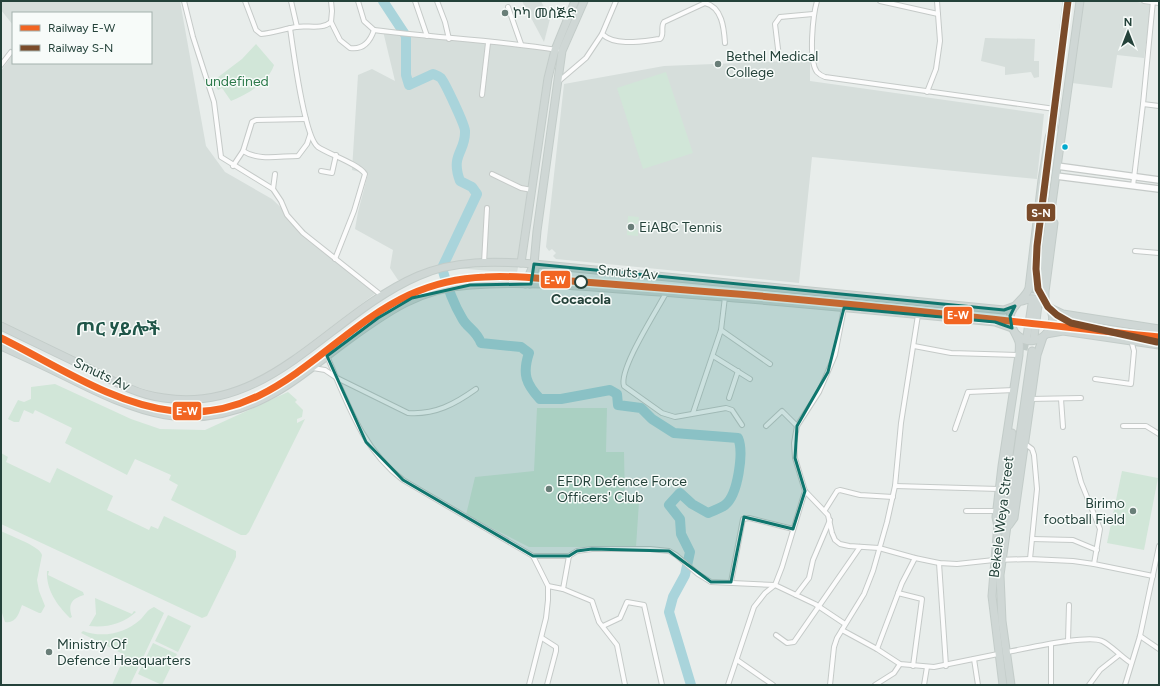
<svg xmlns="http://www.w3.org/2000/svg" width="1160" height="686" font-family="Figtree,'Noto Sans Ethiopic',sans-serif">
  <rect width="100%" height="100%" fill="#e8edeb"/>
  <g fill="#d6dedb">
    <polygon points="1,1 180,1 206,146 225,172 272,199 336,260 376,293 270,373 239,387 202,397 162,395 129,384 1,324 1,71 13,54 13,63 151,63 151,13 13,13 13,25 1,10"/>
    <polygon points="522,1 541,1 550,19 544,42"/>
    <polygon points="1083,1 1130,1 1151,4 1144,58 1117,55 1112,88 1072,83"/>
    <polygon points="383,31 555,50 517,273 442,267 403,280 398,280 390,268 393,250 355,229 358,212 368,174 352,170 358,75 372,69 395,81"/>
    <polygon points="985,38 1035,39 1034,61 1039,61 1039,77 1034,78 1031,72 1005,75 1005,67 981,61"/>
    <polygon points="810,60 810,81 1044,114 1037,179 812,157 799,283 556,259 553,256 556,253 552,249 549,251 546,247 564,84 664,66"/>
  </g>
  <g fill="#d1e6d8">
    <path d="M256,44L274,65C268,83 248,94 231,101L222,88L218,90L213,81L242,59Z"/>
    <polygon points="666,72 693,153 643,169 617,88"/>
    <polygon points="628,216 639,217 638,224 635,224 634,227 638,230 638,236 627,235"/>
    <polygon points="55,384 131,419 160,429 205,430 288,392 297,400 295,402 303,410 302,417 297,419 297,423 305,419 249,532 246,535 241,535 171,500 178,485 169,480 171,475 135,459 127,475 65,443 72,428 35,410 33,414 24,410 19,422 14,422 8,419 18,400 24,402 31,399 31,387"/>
    <polygon points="537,408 607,408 606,452 624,452 625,502 639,502 636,547 529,547 466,515 475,477 534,471"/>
    <polygon points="1,453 8,457 6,462 50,483 57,468 113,496 107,510 149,530 151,526 158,529 164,516 236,551 236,557 207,616 202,618 1,524"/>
    <polygon points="1122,471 1158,478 1144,550 1107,543"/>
    <path d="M1,531C10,536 40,546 42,555L37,580L39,591L45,606L41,613H39L22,605C19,613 16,624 5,622L1,610Z"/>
    <path d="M47,571H49L48,575L83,592L84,595C71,599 68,604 72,617L70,618C57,605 46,590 47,571Z"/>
    <path d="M95,598L132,614L134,611L136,612C123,624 106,628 89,626L96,614Z"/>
    <path d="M154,607L164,613L130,685H112L125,655L81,633L83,631C102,638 124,634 140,620C145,615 147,610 154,607Z"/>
    <polygon points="168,615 191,626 178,652 155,641"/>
    <polygon points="153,643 177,654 162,685 138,674"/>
  </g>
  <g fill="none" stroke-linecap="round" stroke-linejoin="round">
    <path stroke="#a9d4db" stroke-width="10" d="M383,1L406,36V75L409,85L433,74C435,75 439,76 441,78C445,83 465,125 465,131C466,152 450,154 460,181L472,187L477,194L442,268C447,286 453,303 462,318C467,328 476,330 481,343L521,347L529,353C522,374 526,384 540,399H561L610,390L617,394L618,405L641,408L652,419L674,433L738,438C744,452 738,495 725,505C721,508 713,511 708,513L692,504L680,493L669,505L680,519L681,534L690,552L685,575L673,597L669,612L691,685"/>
    <g stroke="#c1cbc8" stroke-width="7" stroke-dasharray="7 3.5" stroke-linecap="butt">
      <polyline points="1032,304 1033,288"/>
      <polyline points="1024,350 1027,336"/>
    </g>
    <g stroke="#c5cac8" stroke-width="6">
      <g id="minor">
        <polyline points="184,1 193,37 214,102 221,157 273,189 281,201 287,215 303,233 381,295"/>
        <path d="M245,1L256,30L261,34C273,33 284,29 296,27C307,25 322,30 331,22"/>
        <polyline points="291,1 297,27"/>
        <polyline points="331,1 332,11 331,22"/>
        <polyline points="358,1 364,21 374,30"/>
        <polyline points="415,1 427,36"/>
        <polyline points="437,1 445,22 449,39"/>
        <path d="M817,1C813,15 808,60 817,72C819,74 822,76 825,77L1055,109"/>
        <polyline points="880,1 938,14"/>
        <polyline points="1144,1 1159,3"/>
        <polyline points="1153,1 1143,104 1159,106"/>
        <polyline points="508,7 521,44"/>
        <path d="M331,22L340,40L350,48C363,50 370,42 374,30"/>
        <path d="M290,28C293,48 304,137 318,147C328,154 359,164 365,174L354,211L335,259"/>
        <path d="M374,30C435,38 496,40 557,50"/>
        <path d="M602,34C616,47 643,41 660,39C665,35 660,27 664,22L705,3C722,7 724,28 725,43"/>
        <polyline points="779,57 775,24 780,17 813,14"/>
        <polyline points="1,65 11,52"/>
        <polyline points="559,81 586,58 602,34 616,1"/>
        <polyline points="927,92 936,69 940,41 937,1"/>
        <polyline points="482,95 488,43"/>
        <path d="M243,151C258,161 280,156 298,156L307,144L310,135"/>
        <polyline points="233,166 243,151 252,122 256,120 306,119"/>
        <polyline points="321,171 332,173 336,155"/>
        <polyline points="492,174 521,188 532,190"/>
        <polyline points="1133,186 1143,104"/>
        <polyline points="273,189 275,174"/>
        <polyline points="1135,251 1159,253"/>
        <polyline points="484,263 487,208"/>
        <path d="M666,293C657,310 618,370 624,386L662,413L675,417L726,408L732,410L742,425"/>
        <polyline points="844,308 835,355 819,392 797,426 794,443 795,458 805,491 828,515 832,533 835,540 840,544 849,546 879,548 915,558 939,563 957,564 994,560 1030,559 1073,561 1094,564 1153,576"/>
        <polyline points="721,330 770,364"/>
        <polyline points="914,346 951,353 1019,355"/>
        <path d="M327,356C347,402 362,449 403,480L533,556L548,586V600L546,618L529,685"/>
        <polyline points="713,356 750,379"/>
        <path d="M313,368L325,370L337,378L408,413C435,415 455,404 476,389"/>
        <polyline points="1095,379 1131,384 1134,351 1131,340"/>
        <polyline points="729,398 738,371"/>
        <polyline points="1030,399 1081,398"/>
        <polyline points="1061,399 1063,427"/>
        <polyline points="693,413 721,330 725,297"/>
        <polyline points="766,426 782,411 797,426"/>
        <polyline points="1123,426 1146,426 1159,434"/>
        <polyline points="955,429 968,392 1014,390"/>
        <polyline points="1024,443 1032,449 1034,455 1037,489 1030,559"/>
        <polyline points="1075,459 1081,482 1100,529 1094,564"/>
        <polyline points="895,486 999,489"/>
        <polyline points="825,510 837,491 840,490 860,495 893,497"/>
        <polyline points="966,511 996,511"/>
        <polyline points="1032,539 1073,540 1097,550"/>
        <polyline points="533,556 569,556 577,551 592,549 650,549 669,551 676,555 698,574 711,582 775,585 815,604 845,624"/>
        <polyline points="939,563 946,666"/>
        <polyline points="731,582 743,519 749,518 793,529"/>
        <polyline points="548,586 563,589 592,601 599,622 617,645 625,685"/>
        <polyline points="563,589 569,556"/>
        <polyline points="898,593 922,599 913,666"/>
        <polyline points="796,595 809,578 813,560 830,520"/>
        <polyline points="603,626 620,618 627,602 644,605 662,685"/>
        <polyline points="842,630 877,649 900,664 934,667 998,654"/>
        <polyline points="776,635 787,643 794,642 860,547"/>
        <polyline points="1140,636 1159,649"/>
        <polyline points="542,638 556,647 556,651 547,685"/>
        <polyline points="1068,641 1069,605"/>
        <polyline points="877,649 902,583 915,558"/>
        <path d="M1007,652C1025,649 1088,634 1102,641C1111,645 1121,657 1131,663"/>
        <polyline points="974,659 978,685"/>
        <polyline points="737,660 773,685"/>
        <polyline points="728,685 754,607 765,593 775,585 782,567 805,491"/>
        <polyline points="830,685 834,647 837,638 864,594 873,571 887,522 895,486 901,423 918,315"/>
        <polyline points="875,685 894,673 900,664"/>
        <polyline points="924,685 927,667"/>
        <polyline points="1051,685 1051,645"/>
        <polyline points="1089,685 1100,670 1119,655"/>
        <polyline points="1125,685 1140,636 1159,546"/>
      </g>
    </g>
    <g stroke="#c5cac8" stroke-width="8">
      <g id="tertiary">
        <polyline points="1057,166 1159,180"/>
        <polyline points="1056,176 1159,189"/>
      </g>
    </g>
    <g stroke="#c3ccc9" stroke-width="9">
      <g id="primary">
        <polyline points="1053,128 1067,1"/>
        <polyline points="521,263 548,78 555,50 575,1"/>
        <polyline points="1035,273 1041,224"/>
        <polyline points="525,284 534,264"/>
        <polyline points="530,284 535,269 534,264 537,231 562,51 584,1"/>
        <polyline points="1040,290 1080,1"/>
        <polyline points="1045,304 1045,292 1054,223"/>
        <polyline points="1048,307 1063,314 1159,329"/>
        <path d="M1,326C30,340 59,354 88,368C111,380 137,395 164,398C270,414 330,314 418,276C454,260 495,261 534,264L1004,310L1015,306"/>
        <path d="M1016,334C1039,356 1068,318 1043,302C1036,298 1029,298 1022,301"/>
        <polyline points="1046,334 1063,331 1159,345"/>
        <polyline points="1027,336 1032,304"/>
        <polyline points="1034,337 1038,305"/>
        <path d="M1,346C23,356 45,366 67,377C137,412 191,436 267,397C296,382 322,359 348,340C388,311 420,288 471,285C533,280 597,288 660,292C772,300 883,311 995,322L1012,328"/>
        <polyline points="1002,504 1012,433"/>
        <polyline points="998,524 992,596 1003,685"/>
        <polyline points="1009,525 1014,518 1037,355 1043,337"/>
        <path d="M998,527L996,517L1002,466L1019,355C1019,351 1020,346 1019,342C1016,332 1007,324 1011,313C1015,302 1026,298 1029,288L1042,180L1049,138L1053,125"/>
        <polyline points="1011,685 1002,621 1000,575 1032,351"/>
      </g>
    </g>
    <use href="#minor" stroke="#fcfcfc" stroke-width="4"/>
    <use href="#tertiary" stroke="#fcfcfc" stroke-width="5.5"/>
    <use href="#primary" stroke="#cfd7d5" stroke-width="7"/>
    <g stroke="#f7fbf9" stroke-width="10">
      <path id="rail-1" d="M1,338C56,365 112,404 174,411C273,423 329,332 409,295C433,284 459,278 485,277C510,275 534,278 558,280C597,283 635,286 674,289C836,301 997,320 1159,337"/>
    </g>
    <g stroke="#f7fbf9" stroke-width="10">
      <polyline id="rail-2" points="1068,1 1037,246 1036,269 1038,289 1048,307 1057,315 1071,323 1157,342"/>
    </g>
    <use href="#rail-1" stroke="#f26522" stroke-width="7"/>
    <use href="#rail-2" stroke="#7a4b2a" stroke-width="7"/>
  </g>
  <path fill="#0f766e" fill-opacity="0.2" stroke="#0f766e" stroke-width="3" stroke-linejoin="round" d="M534,264L1004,310L1015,306L1010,316L1012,328L995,322L844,308L828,372L797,426L795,458L805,491L793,529L744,517L731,582H711L669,551L592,549L577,551L569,556H533L403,480L366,442L327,356L378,318L412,298L470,285L531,284Z"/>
  <g fill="#697e78" stroke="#f7fbf9" stroke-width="1.5">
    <circle cx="505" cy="13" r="4"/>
    <circle cx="718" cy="64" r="4"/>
    <circle cx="631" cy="227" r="4"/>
    <circle cx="549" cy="489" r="4"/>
    <circle cx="1133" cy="511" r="4"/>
    <circle cx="49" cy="652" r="4"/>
  </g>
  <circle fill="#00a9ce" stroke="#f7fbf9" stroke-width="1.5" cx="1065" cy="147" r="3.5"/>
  <circle fill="#f7fbf9" stroke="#24423a" stroke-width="2" cx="581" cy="282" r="6"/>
  <g text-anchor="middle" stroke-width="3" stroke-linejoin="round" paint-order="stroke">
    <g font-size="14" fill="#24423a" stroke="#f7fbf9" text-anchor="start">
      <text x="513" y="18">ኮካ መስጅድ</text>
      <text x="726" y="61">Bethel Medical<tspan x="726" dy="16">College</tspan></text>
      <text x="639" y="232">EiABC Tennis</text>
      <text x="557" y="486">EFDR Defence Force<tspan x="557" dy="16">Officers' Club</tspan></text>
      <text x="1125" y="508" text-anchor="end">Birimo<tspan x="1125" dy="16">football Field</tspan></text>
      <text x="57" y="649">Ministry Of<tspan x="57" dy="16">Defence Heaquarters</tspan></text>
    </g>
    <g font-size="14" fill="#2d7a4b" stroke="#f7fbf9">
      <text x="237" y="86">undefined</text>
    </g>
    <g font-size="14" fill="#24423a" stroke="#f7fbf9">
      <text transform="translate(628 272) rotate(5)" y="5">Smuts Av</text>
      <text transform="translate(102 374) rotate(25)" y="5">Smuts Av</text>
      <text transform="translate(1001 517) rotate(-83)" y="5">Bekele Weya Street</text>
    </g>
    <g font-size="14" font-weight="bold" fill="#24423a" stroke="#f7fbf9">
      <text x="581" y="304">Cocacola</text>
    </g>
    <g font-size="18" font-weight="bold" fill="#1f5548" stroke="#f7fbf9">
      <text x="118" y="335">ጦር ሃይሎች</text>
    </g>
  </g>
  <g stroke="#f7fbf9" stroke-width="1.5">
    <rect x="1026" y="203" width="30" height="19" rx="4" fill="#7a4b2a"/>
    <rect x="540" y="270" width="31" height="19" rx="4" fill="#f26522"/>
    <rect x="943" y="306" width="30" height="19" rx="4" fill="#f26522"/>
    <rect x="172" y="401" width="30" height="20" rx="4" fill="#f26522"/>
  </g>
  <g font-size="11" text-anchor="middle" font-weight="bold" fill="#fff">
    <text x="1041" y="217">S-N</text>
    <text x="555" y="284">E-W</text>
    <text x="958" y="319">E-W</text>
    <text x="187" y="415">E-W</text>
  </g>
  <rect width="1160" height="686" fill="none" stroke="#24423a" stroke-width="4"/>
  <rect x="12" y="12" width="140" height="52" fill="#f7fbf9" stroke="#a3b1ad"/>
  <rect x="20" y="25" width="20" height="6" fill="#f26522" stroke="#a3b1ad"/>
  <text x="48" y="32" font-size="12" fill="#24423a">Railway E-W</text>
  <rect x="20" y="45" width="20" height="6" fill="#7a4b2a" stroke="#a3b1ad"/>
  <text x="48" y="52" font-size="12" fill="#24423a">Railway S-N</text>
  <g transform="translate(1128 32)" stroke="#f7fbf9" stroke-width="3" paint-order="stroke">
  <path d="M0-3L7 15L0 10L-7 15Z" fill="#24423a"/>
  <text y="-6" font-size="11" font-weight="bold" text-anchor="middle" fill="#24423a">N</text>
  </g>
</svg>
